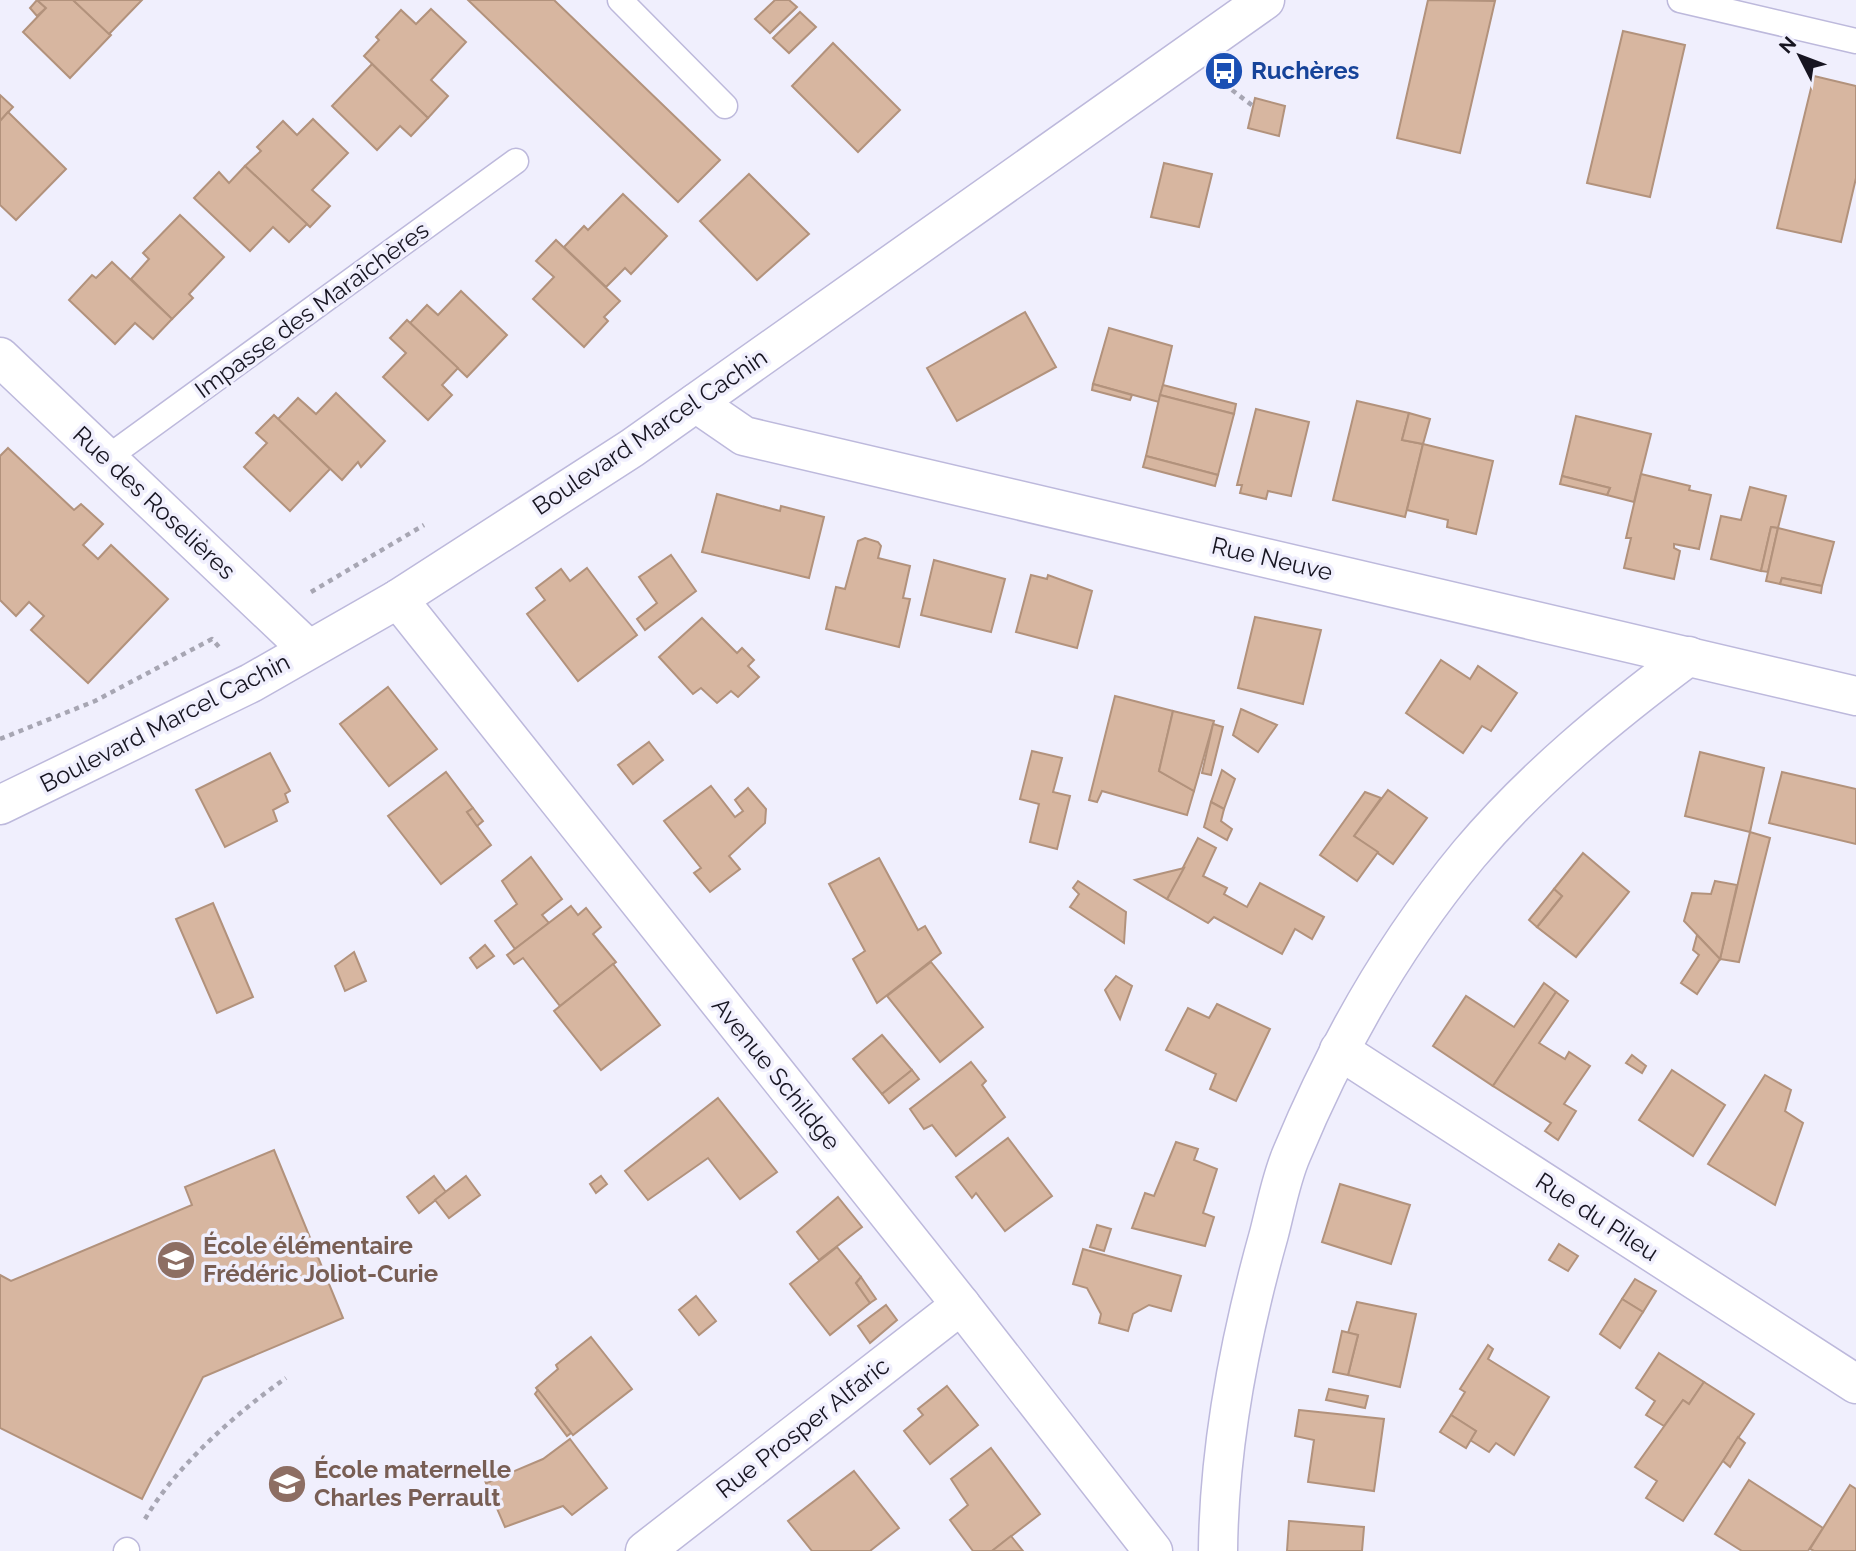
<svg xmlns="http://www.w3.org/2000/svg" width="1856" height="1551" font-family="Raleway,sans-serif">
  <rect width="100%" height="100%" fill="#f0effd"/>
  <g fill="#d7b6a0" stroke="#b2927c" stroke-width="2">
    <polygon points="37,0 46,8 37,16 30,8"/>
    <polygon points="37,0 73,0 111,35 70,78 23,32 46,8"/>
    <polygon points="73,0 142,0 109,34"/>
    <polygon points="468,0 554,0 720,160 678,202"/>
    <polygon points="775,0 789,0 797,7 770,33 755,19"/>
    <polygon points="1428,0 1495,1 1460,153 1397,138"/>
    <polygon points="431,9 466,42 431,80 448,96 428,118 364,56 379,40 376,37 401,10 416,24"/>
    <polygon points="800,12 816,27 789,53 773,38"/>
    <polygon points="1623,31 1685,45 1650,197 1587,183"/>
    <polygon points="833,43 900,110 858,152 792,86"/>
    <polygon points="372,64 428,118 411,136 400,126 377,150 332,106"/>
    <polygon points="1814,76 1856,86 1856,178 1841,242 1777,228"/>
    <polygon points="0,95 13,107 0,121"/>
    <polygon points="1255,98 1285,106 1279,136 1248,128"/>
    <polygon points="8,112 66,169 16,220 0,205 0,121"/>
    <polygon points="313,119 348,153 312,190 330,206 310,227 245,166 261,151 257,147 283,121 297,135"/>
    <polygon points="1164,163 1212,174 1199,227 1151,217"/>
    <polygon points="245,166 307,224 289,242 273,227 250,251 194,198 219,172 229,183"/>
    <polygon points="749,174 809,234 757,280 700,221"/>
    <polygon points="623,194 667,236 631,274 625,268 606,287 564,247 584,226 588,230"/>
    <polygon points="180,215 224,257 189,294 193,298 172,319 131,279 149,259 143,253"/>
    <polygon points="556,240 620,301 604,317 608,321 584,347 533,299 554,277 536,261"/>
    <polygon points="112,262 172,319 153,339 135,323 115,344 69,300 92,275 96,278"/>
    <polygon points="461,291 507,335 467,377 410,323 427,305 438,315"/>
    <polygon points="1025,312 1056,367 957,421 927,368"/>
    <polygon points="407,320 458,368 442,385 452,395 428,420 383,377 406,353 390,338"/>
    <polygon points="1109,328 1172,346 1159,402 1093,384"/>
    <polygon points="1093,384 1132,395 1130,400 1092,390"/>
    <polygon points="1163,385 1236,404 1234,414 1160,395"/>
    <polygon points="336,393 385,441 361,467 358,462 342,480 278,419 298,398 316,414"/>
    <polygon points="1160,395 1234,414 1218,475 1146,456"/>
    <polygon points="1357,401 1409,413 1402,440 1423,444 1405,517 1333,500"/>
    <polygon points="1256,409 1309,422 1291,496 1268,491 1266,499 1240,493 1242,485 1237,485"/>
    <polygon points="1409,413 1430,419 1423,444 1402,440"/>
    <polygon points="274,415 330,469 290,511 244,467 267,443 256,433"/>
    <polygon points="1576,416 1651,434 1634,502 1607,495 1610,488 1562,476"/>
    <polygon points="1423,444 1493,461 1476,534 1447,527 1448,520 1407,510"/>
    <polygon points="8,448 74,510 81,504 103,524 83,545 98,559 111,545 168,599 88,683 31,630 44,616 29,602 16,616 0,600 0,456"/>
    <polygon points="1146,456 1218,475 1215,486 1143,467"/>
    <polygon points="1641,474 1690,486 1689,490 1711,495 1699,549 1674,544 1674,548 1680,551 1674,579 1624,568 1631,538 1626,538"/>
    <polygon points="1562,476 1610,488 1607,495 1560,484"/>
    <polygon points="1750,487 1786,496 1778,528 1771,527 1761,571 1711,559 1721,516 1741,520"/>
    <polygon points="717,494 780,511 781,506 824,517 809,578 702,552"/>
    <polygon points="1771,527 1778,528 1768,572 1761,571"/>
    <polygon points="1778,528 1834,542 1822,586 1782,578 1780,584 1766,581"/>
    <polygon points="865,538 878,542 881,546 878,558 910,566 903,598 910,599 899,647 826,629 836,587 845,589 858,541"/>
    <polygon points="671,555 696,591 645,630 637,619 657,603 639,577"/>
    <polygon points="934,560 1005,579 991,632 921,615"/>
    <polygon points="587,568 637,635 578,681 527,614 545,600 536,588 561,569 570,581"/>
    <polygon points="1031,575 1047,579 1048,575 1092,591 1077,648 1016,632"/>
    <polygon points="1782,578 1822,586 1821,593 1780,584"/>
    <polygon points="1255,617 1321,630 1303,704 1238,688"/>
    <polygon points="702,618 737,653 742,648 754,660 748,666 759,677 738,697 731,691 717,703 701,688 693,694 659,657"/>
    <polygon points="1441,660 1470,679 1478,666 1517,693 1491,731 1482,726 1463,753 1406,713"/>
    <polygon points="388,687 437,749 389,786 340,724"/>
    <polygon points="1115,696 1173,711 1159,771 1194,791 1187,815 1102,791 1097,802 1089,800"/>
    <polygon points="1241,709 1277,725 1258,752 1233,735"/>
    <polygon points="1173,711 1214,721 1194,791 1159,771"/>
    <polygon points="1213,724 1223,727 1211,775 1202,773"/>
    <polygon points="649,742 663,760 633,784 618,765"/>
    <polygon points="1032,751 1062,758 1053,792 1070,796 1057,849 1030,842 1039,804 1020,799"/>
    <polygon points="1700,752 1764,768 1750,832 1685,816"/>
    <polygon points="270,753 290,791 285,794 288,802 273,810 277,821 225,847 196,790"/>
    <polygon points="1222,770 1235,779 1224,809 1211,802"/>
    <polygon points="446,772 473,808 467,812 491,845 441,884 388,816"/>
    <polygon points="1782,772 1856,789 1856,844 1769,823"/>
    <polygon points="711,786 735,817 743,811 735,800 748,788 766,809 765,823 729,856 740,869 710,892 694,873 701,868 664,821"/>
    <polygon points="1388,790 1427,818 1393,864 1354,836"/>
    <polygon points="1365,792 1381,798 1354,836 1378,852 1357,881 1320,855"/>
    <polygon points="1211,802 1224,809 1221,821 1232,829 1227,840 1204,827"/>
    <polygon points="473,808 483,821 477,826 467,812"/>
    <polygon points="1750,832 1770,838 1739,962 1720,959"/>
    <polygon points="1198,838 1216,848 1203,876 1227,888 1224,894 1247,907 1260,883 1324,917 1312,939 1295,929 1282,954 1214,917 1208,923 1167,899"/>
    <polygon points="1583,853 1629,892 1576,957 1537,927 1562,896 1554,889"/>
    <polygon points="531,857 562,899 542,915 549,923 515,949 495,921 517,904 502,881"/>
    <polygon points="879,858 918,930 925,926 941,953 877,1003 853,959 865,951 829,884"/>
    <polygon points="1184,868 1167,899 1135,880"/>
    <polygon points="1078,881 1126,912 1124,943 1070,907 1079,894 1073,888"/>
    <polygon points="1715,881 1737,885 1720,959 1684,921 1692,893 1711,894"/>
    <polygon points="1554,889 1562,896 1537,927 1529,920"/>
    <polygon points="213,903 253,997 217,1013 176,919"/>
    <polygon points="571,906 578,915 586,908 601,927 593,934 616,962 560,1006 523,958 514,964 507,955"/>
    <polygon points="1697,935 1720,959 1697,994 1681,983 1699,955 1693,950"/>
    <polygon points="485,945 494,956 477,968 470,958"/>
    <polygon points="354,952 366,981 345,991 335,966"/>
    <polygon points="931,962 983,1027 940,1062 887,996"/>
    <polygon points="613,964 660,1025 601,1070 554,1011"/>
    <polygon points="1116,976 1132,986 1120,1019 1105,990"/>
    <polygon points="1544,983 1556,992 1493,1086 1433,1046 1466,996 1514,1027"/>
    <polygon points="1556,992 1568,1001 1539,1043 1565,1059 1569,1052 1590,1066 1564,1104 1576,1111 1558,1140 1545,1131 1551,1123 1493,1086"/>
    <polygon points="1217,1004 1270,1029 1236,1101 1210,1089 1216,1074 1166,1050 1188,1008 1209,1018"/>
    <polygon points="882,1035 912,1070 882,1094 853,1059"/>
    <polygon points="1632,1055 1646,1066 1642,1073 1626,1063"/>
    <polygon points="971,1062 986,1081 982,1085 1005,1117 956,1156 932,1125 924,1129 910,1109"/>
    <polygon points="912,1070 919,1079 889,1103 882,1094"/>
    <polygon points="1672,1070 1725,1105 1693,1156 1639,1120"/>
    <polygon points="1765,1075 1791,1090 1785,1111 1803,1123 1775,1205 1708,1164"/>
    <polygon points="718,1098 777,1172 740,1199 708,1158 648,1200 625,1171"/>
    <polygon points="1008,1138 1052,1196 1005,1231 976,1193 972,1198 956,1177"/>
    <polygon points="1176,1142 1198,1149 1194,1160 1217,1169 1203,1213 1214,1217 1205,1246 1132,1228 1145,1193 1154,1196"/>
    <polygon points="274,1150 343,1318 203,1377 142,1499 0,1428 0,1275 11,1281 192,1205 185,1187"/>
    <polygon points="434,1176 446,1192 419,1213 407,1197"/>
    <polygon points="466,1176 480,1195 449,1218 435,1200"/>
    <polygon points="601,1176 607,1184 596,1193 590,1184"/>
    <polygon points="1340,1184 1410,1205 1391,1264 1322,1242"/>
    <polygon points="838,1197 862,1227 819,1260 797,1232"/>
    <polygon points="1097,1225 1111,1229 1104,1251 1090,1247"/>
    <polygon points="1559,1244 1578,1256 1568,1271 1549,1260"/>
    <polygon points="837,1247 861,1277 856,1283 870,1303 830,1335 790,1284"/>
    <polygon points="1083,1249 1181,1276 1171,1311 1149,1305 1133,1314 1128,1331 1099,1323 1101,1314 1087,1288 1073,1284"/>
    <polygon points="861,1277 876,1299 870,1303 856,1283"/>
    <polygon points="1635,1279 1656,1291 1643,1312 1622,1299"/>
    <polygon points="696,1296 716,1321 699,1335 679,1310"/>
    <polygon points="1622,1299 1643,1312 1620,1348 1600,1334"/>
    <polygon points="1357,1302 1416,1314 1400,1387 1348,1375 1358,1335 1348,1333"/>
    <polygon points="886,1305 897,1320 870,1343 858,1326"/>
    <polygon points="1342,1331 1358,1335 1348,1375 1333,1372"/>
    <polygon points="591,1337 632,1389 573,1435 536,1388 558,1369 556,1365"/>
    <polygon points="1488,1345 1493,1349 1488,1359 1549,1397 1514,1455 1496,1443 1489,1452 1470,1440 1476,1431 1451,1415 1465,1392 1460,1389"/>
    <polygon points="1659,1353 1704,1382 1689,1404 1683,1400 1664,1426 1646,1415 1655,1401 1636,1388"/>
    <polygon points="1704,1382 1754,1414 1683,1521 1646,1498 1657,1481 1635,1467 1683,1400 1689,1404"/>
    <polygon points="947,1386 978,1425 930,1464 904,1431 923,1415 918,1409"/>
    <polygon points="1329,1389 1368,1396 1365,1408 1326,1400"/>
    <polygon points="538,1390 571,1433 567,1436 535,1394"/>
    <polygon points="1299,1410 1384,1419 1374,1491 1308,1482 1314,1440 1295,1436"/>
    <polygon points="1451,1415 1476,1431 1466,1448 1440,1432"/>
    <polygon points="1738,1437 1745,1443 1730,1467 1723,1461"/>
    <polygon points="570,1439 607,1488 572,1515 563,1506 505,1527 486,1483 543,1459"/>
    <polygon points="991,1448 1040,1514 992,1551 973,1551 950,1520 968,1505 951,1479"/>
    <polygon points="497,1470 500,1478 486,1483 483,1475"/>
    <polygon points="854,1471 899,1528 870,1551 812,1551 788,1521"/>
    <polygon points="1749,1480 1823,1528 1808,1551 1742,1551 1715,1534"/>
    <polygon points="1850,1485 1856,1489 1856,1551 1814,1551 1810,1549"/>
    <polygon points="1289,1521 1364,1527 1362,1551 1287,1551"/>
    <polygon points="1011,1536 1023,1551 992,1551"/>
  </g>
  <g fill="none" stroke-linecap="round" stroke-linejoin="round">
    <g stroke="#bdb9dc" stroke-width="27">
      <g id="service">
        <polyline points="620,0 725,106"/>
        <polyline points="1680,0 1856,41"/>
        <polyline points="107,458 516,161"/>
        <polyline points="126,1551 127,1550"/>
      </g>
    </g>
    <g stroke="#bdb9dc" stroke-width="41">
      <g id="minor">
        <polyline points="0,357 308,649"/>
        <polyline points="696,403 744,436 1856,696"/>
        <polyline points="398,599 961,1305 1153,1551"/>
        <polyline points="0,805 251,683 398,599 632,448 1265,0"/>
        <polyline points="1339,1050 1856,1384"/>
        <polyline points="645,1551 961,1305"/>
        <path d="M1218,1551C1219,1444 1240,1337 1269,1234C1276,1207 1281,1178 1292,1153C1336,1047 1396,942 1469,854C1533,778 1610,715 1689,656"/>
      </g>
    </g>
    <g stroke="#a7a6b3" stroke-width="4.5" stroke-dasharray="5 5" stroke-linecap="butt">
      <polyline points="1224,84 1253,106"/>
      <polyline points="311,592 424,525"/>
      <polyline points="0,739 95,701 212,639 220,648"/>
      <path d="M145,1519C176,1466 236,1413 286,1378"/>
    </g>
    <use href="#service" stroke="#fff" stroke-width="24"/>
    <use href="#minor" stroke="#fff" stroke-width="38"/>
  </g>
  <defs>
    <g id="bus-disc" transform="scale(2.0125)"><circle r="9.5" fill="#1a4fb4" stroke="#f0effd"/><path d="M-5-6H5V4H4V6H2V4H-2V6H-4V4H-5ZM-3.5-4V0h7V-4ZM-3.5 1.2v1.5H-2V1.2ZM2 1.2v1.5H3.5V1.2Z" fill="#fff"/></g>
    <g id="school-disc" transform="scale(2.0125)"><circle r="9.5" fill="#8d6e63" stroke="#f0effd"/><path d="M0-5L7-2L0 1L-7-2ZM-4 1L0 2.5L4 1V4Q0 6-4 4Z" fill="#fff"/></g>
  </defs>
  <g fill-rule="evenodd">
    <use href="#bus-disc" x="1224" y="71"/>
    <use href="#school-disc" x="176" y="1260"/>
    <use href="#school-disc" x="287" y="1484"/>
  </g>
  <g text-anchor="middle" stroke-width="7" stroke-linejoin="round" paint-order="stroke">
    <g font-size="24" font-weight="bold" fill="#164399" stroke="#f0effd" text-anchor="start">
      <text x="1251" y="79">Ruchères</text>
    </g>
    <g font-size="24" fill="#171521" stroke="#f0effd">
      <text transform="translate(312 310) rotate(-36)" y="8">Impasse des Maraîchères</text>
      <text transform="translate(650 432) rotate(-34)" y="8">Boulevard Marcel Cachin</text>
      <text transform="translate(154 503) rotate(43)" y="8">Rue des Roselières</text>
      <text transform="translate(1272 559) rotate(13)" y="8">Rue Neuve</text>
      <text transform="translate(165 723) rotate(-27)" y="8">Boulevard Marcel Cachin</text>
      <text transform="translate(776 1074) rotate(51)" y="8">Avenue Schildge</text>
      <text transform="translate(1597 1217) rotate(33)" y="8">Rue du Pileu</text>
      <text transform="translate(803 1428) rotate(-38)" y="8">Rue Prosper Alfaric</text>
    </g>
    <g font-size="24" font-weight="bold" fill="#785e54" stroke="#f0effd" text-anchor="start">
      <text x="203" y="1254">École élémentaire<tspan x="203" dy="28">Frédéric Joliot-Curie</tspan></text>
      <text x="314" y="1478">École maternelle<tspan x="314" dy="28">Charles Perrault</tspan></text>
    </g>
  </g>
  <g transform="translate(1800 56) rotate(312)" stroke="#f0effd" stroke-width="5" paint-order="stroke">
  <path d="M0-5L12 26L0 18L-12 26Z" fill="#171521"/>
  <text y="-10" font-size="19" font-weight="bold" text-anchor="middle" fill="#171521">N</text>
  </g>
</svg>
